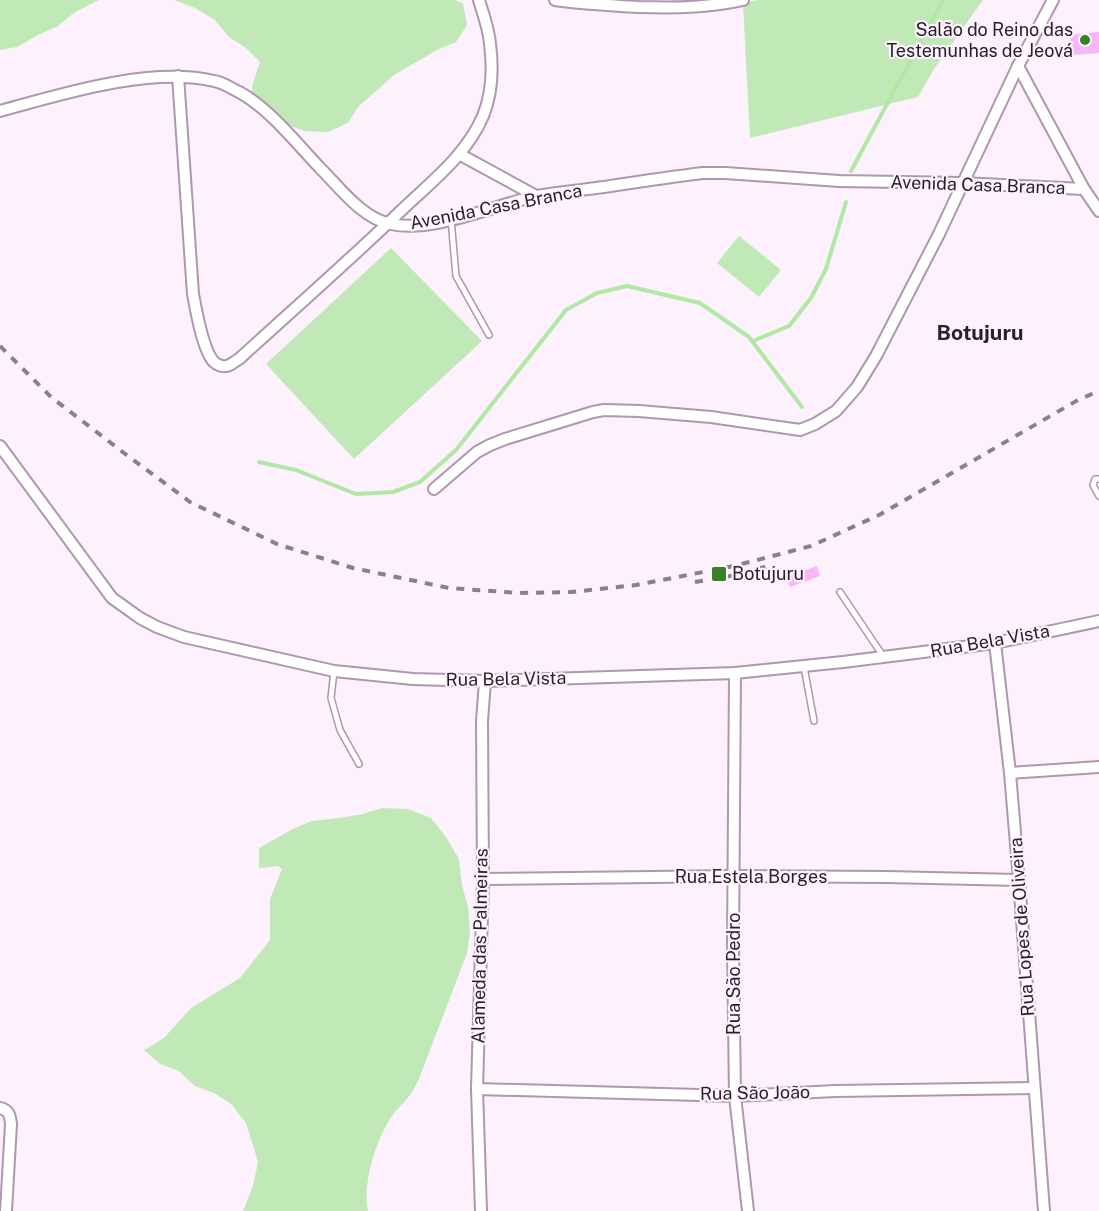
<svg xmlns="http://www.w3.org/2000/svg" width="1099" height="1211" font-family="'Public Sans',sans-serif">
  <rect width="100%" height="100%" fill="#fcf1fc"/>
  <g fill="#c0e9b7">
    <polygon points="0,0 99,0 75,12 58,26 38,35 17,47 0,50"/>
    <polygon points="174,0 454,0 463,3 467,25 456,42 437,50 394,75 358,107 348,123 328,132 304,131 283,123 250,102 253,83 260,62 246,48 229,37 215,20 195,8"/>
    <polygon points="758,0 983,0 934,69 918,97 750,138 743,3"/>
    <polygon points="739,236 781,270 759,297 717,263"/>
    <polygon points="391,248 482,341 354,459 266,364"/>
    <path d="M382,808L408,809L431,818L446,837L459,859L462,886L468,906L470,933L467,953L419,1079C415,1086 412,1093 407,1099C403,1104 398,1108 394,1113C377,1136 362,1183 368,1211H243L253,1186L258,1162L246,1123L231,1104L214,1093L195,1086L179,1071L160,1064L144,1050L164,1038L191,1008L240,978L270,940V899L282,869L278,866L259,868V848L291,830L312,821L340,818L363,814Z"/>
  </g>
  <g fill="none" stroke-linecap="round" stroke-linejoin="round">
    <g stroke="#b0e8a4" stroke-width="4">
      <polyline points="851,171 943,0"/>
      <polyline points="753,341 789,326 811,298 826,269 846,202"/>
      <polyline points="259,462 296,470 356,494 393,492 420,482 456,450 566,310 597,293 627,286 700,303 749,337 802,407"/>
    </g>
  </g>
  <g fill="#f7b7f6">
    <polygon points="1099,32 1099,53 1073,55 1070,45 1070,35"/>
    <polygon points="817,566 820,576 790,587 786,577"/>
  </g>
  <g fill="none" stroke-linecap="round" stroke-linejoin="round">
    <g stroke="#b096af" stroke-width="8">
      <g id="lane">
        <polyline points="451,219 456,276 489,335"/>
        <polyline points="1099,479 1095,479 1093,485 1099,496"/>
        <polyline points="840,592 883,656"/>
        <polyline points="804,667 814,721"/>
        <polyline points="334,671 331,698 340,730 359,764"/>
      </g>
    </g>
    <g stroke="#b096af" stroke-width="14">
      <g id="street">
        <path d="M555,0C582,4 610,5 638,7C674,8 708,8 743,0"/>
        <polyline points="1018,66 1084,189 1099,211"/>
        <path d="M178,76L193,294C196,310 203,351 214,362C217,365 223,367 227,366C231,365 235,361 239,359C295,308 352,258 407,205C435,179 468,152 483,116C492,94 493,67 490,44C489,29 483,14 479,0"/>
        <path d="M0,111C62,94 150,66 214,81C222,82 231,88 239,92C269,108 297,144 321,169C340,188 363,219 391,224C434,233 494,205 537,196C559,192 582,190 604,187C637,182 670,177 703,173H725L839,181L962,183L1084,189"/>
        <polyline points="459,154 536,196"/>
        <polyline points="0,446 112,598 140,618 157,627 184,637 334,671 413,679 485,681 735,673 843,662 995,643 1099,621"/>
        <polyline points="434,489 477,452 490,445 505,439 593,412 604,410 639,411 711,417 800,430 815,424 836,411 857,387 876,356 939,234 1018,66 1053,0"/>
        <polyline points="995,643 1010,773 1019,880 1044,1211"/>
        <polyline points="735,673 733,946 735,1096 748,1211"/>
        <polyline points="1010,773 1099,767"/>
        <polyline points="483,879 735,876 887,877 1019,880"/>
        <polyline points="477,1089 735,1096 835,1091 1034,1088"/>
        <path d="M0,1108C9,1110 10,1115 11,1124L6,1211"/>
        <polyline points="481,1211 477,1089 483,879 482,721 485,681"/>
      </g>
    </g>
    <use href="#lane" stroke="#fff" stroke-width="5"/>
    <use href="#street" stroke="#fff" stroke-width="10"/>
    <g stroke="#8a7f8a" stroke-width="4" stroke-dasharray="8 8" stroke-linecap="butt">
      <polyline points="0,346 51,397 124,453 190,502 277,544 353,568 449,588 520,593 572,592 636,585 734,566 811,546 879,515 1078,400 1099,391"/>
      <polyline points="695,582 736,575 771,565"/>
    </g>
  </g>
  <g fill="#378026" stroke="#fcf1fc" stroke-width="2">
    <circle cx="1085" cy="40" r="6"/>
    <rect x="711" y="566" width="16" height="16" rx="3"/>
  </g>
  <g text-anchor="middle" stroke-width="4.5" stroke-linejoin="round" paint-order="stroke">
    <g font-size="18" fill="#2a202a" stroke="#fcf1fc" text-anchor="end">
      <text x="1073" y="36">Salão do Reino das<tspan x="1073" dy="21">Testemunhas de Jeová</tspan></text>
      <text x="732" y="580" text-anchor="start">Botujuru</text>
    </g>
    <g font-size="18" fill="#2a202a" stroke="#fcf1fc">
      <text transform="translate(978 185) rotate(2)" y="6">Avenida Casa Branca</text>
      <text transform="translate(496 207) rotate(-11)" y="6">Avenida Casa Branca</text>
      <text transform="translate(990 641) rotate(-10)" y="6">Rua Bela Vista</text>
      <text transform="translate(506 679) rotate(-1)" y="6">Rua Bela Vista</text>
      <text x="751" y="883">Rua Estela Borges</text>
      <text transform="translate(1022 927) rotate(-94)" y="6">Rua Lopes de Oliveira</text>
      <text transform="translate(480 946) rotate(-89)" y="6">Alameda das Palmeiras</text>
      <text transform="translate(734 974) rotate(-90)" y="6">Rua São Pedro</text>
      <text transform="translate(755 1093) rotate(-1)" y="6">Rua São João</text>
    </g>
    <g font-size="21" font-weight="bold" fill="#2a202a" stroke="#fcf1fc">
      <text x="980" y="340">Botujuru</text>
    </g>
  </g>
</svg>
